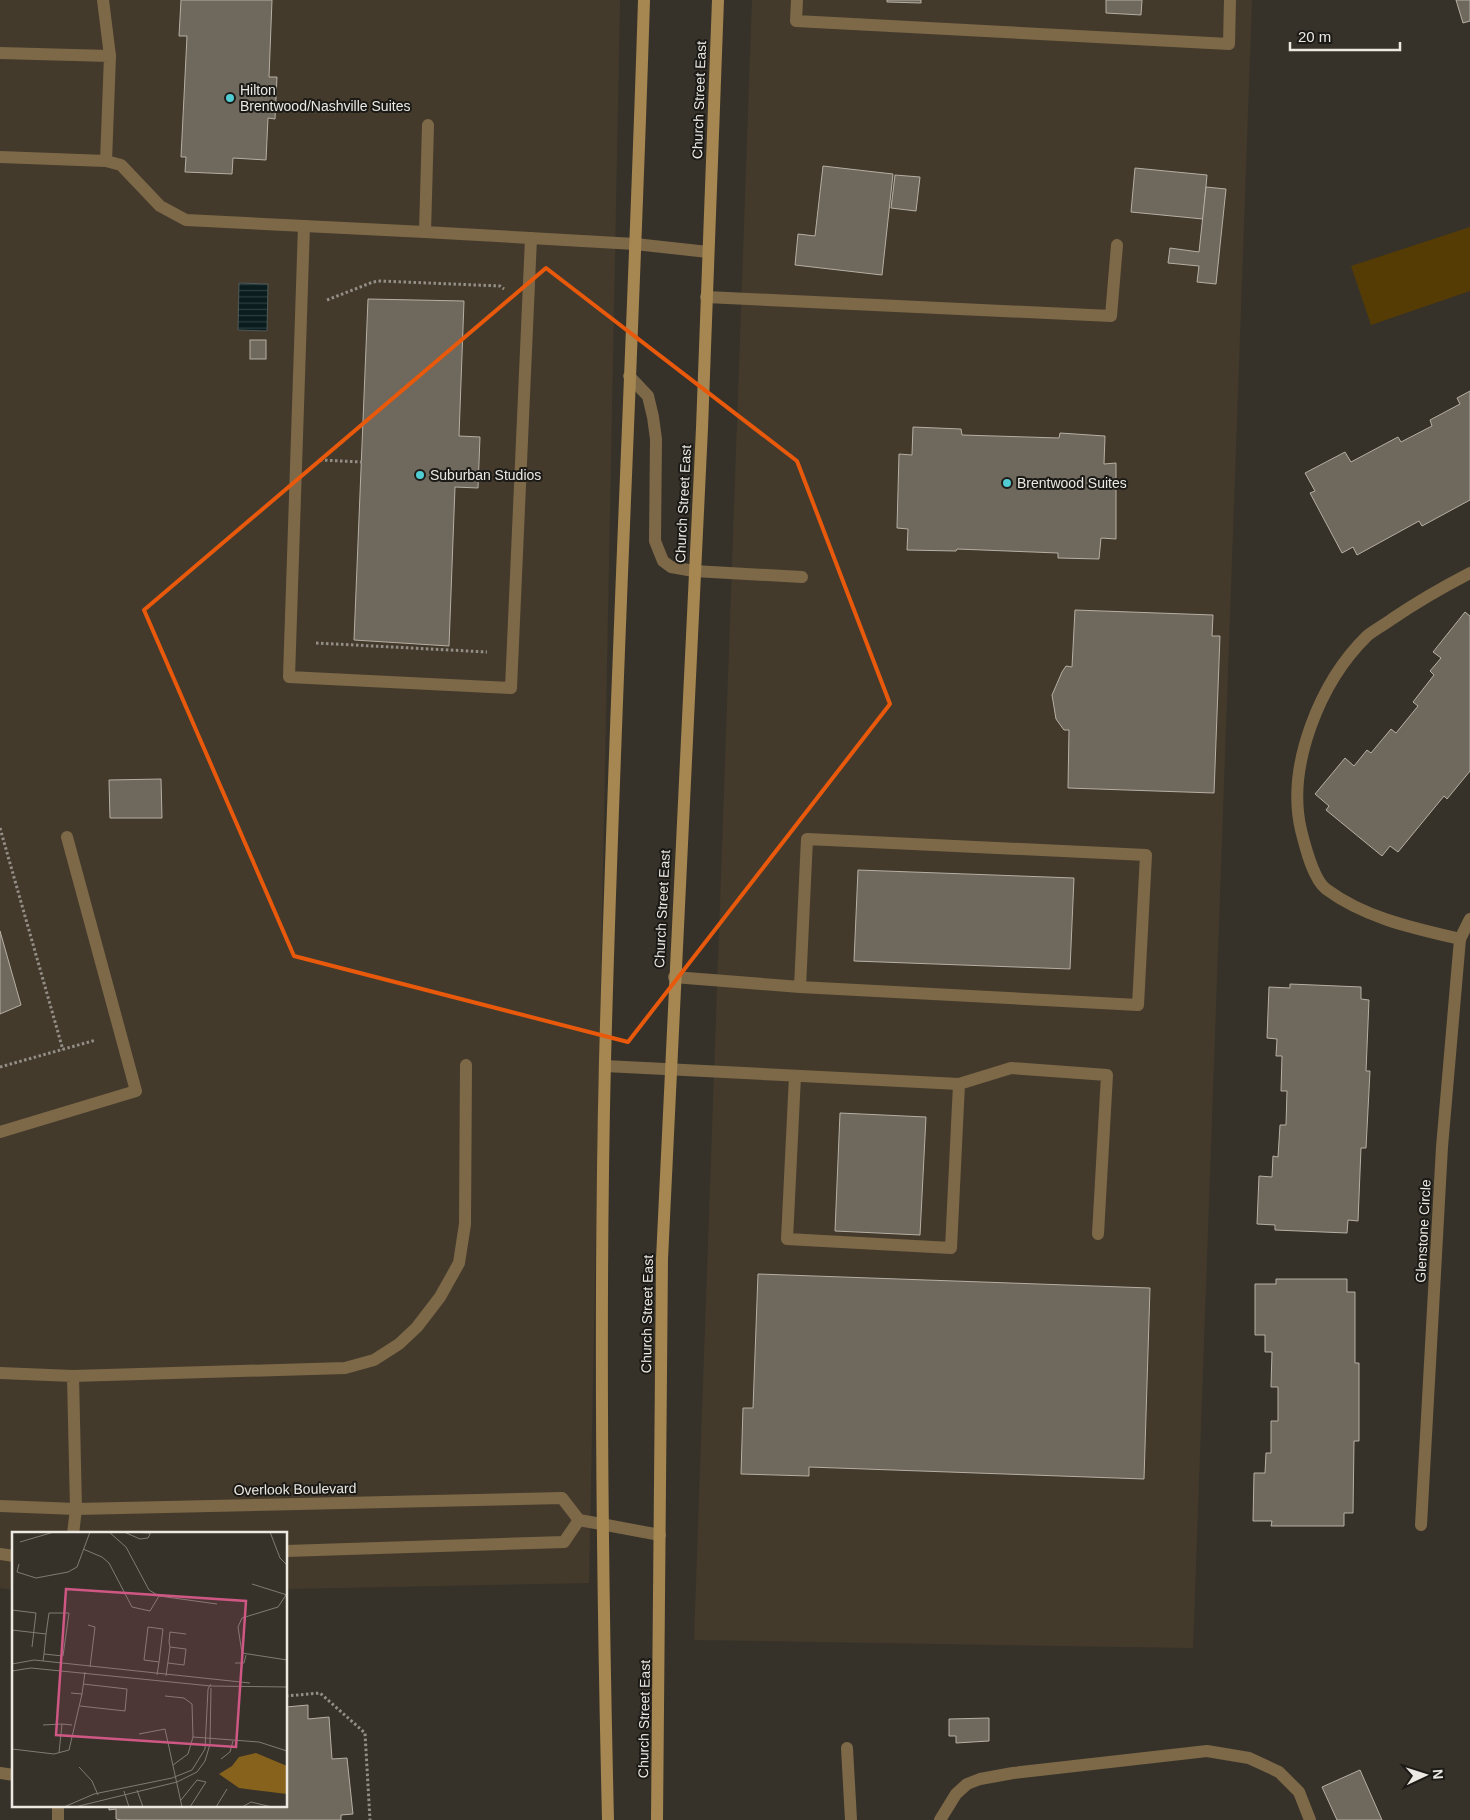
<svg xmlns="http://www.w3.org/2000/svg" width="1470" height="1820" font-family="Arial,sans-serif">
  <defs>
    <pattern id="water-rules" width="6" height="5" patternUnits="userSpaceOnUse" patternTransform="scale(1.25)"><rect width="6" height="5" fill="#0a1c1d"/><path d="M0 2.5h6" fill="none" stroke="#2e3d3e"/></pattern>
  </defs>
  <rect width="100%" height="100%" fill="#373229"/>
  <g fill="#443a2c">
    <polygon points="0,0 620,0 589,1583 286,1589 286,1534 14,1534 14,1590 0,1588"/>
    <polygon points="752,0 1252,0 1193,1648 694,1640"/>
  </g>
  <polygon fill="#553b04" points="1470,227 1470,291 1371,325 1351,266"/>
  <polygon fill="url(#water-rules)" stroke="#4e5a58" points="239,283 268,284 267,331 238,330"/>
  <g fill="#6e685d" stroke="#b6afa4">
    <polygon points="181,0 272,0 269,77 277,77 275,119 268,118 266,160 233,158 232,174 185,172 186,157 181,157 187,36 179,36"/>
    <polygon points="887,0 921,0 921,3 887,2"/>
    <polygon points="1106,0 1142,0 1141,15 1106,13"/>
    <polygon points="1456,0 1470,0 1470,21 1463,23"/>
    <polygon points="823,166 893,174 882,275 795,265 798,234 815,236"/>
    <polygon points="1135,168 1207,175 1203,219 1131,212"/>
    <polygon points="895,175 920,177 916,211 891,208"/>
    <polygon points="1206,187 1226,189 1216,284 1197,282 1199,266 1168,263 1170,248 1199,252"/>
    <polygon points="368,299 464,301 459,436 480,437 478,488 455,487 449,646 354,640"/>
    <rect x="250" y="340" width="16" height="19"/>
    <polygon points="1470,391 1470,500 1422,526 1419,521 1357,555 1353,547 1342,553 1310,493 1315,491 1305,473 1345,452 1351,462 1398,437 1401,442 1432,426 1430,420 1460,404 1457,398"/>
    <polygon points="913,427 961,429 962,435 1059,438 1060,433 1105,436 1104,464 1116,463 1116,539 1101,538 1099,559 1058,558 1058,553 957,549 956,551 907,550 908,529 897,528 899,454 912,455"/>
    <polygon points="1075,610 1213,615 1212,636 1220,636 1214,793 1068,788 1069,730 1064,730 1056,719 1052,695 1062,672 1066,666 1072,667"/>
    <polygon points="1465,612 1470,616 1470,771 1447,799 1444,796 1398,852 1390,846 1382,856 1326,810 1329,806 1315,794 1345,758 1354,766 1367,750 1371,753 1391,729 1396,733 1418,706 1413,702 1434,675 1430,671 1441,658 1433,652"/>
    <polygon points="161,779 162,818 110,818 109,780"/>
    <polygon points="858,870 1074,878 1070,969 854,961"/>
    <polygon points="0,931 21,1005 0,1014"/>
    <polygon points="1290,984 1361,987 1361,999 1369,1000 1366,1071 1370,1071 1366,1148 1361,1148 1358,1221 1348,1220 1347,1233 1275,1230 1275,1225 1257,1224 1259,1176 1272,1177 1273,1156 1278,1157 1280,1125 1286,1125 1287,1091 1281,1091 1282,1056 1276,1056 1277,1039 1267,1038 1269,987 1290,988"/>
    <polygon points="840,1113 926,1117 920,1235 835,1231"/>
    <polygon points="758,1274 1150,1288 1144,1479 809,1467 809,1476 741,1474 743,1408 753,1408"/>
    <polygon points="1276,1279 1347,1279 1347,1292 1355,1292 1355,1363 1359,1363 1359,1441 1354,1441 1353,1513 1344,1513 1344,1526 1271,1526 1272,1521 1253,1521 1254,1473 1265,1473 1266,1453 1271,1453 1271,1421 1278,1421 1278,1387 1271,1387 1272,1352 1265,1352 1265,1335 1255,1335 1255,1284 1276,1284"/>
    <polygon points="308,1705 308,1719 329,1717 332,1759 347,1758 353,1814 341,1815 341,1820 121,1820 116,1819 116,1809 109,1810 109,1806 286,1806 286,1707"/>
    <polygon points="989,1718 989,1741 956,1743 956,1736 949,1736 949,1719"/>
    <polygon points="1360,1770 1382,1820 1337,1820 1322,1787"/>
  </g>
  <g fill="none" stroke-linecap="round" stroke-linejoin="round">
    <g stroke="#938f88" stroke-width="3" stroke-dasharray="2.5 2.5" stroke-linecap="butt">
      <polyline points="327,300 373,282 380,281 500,286 504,289"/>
      <polyline points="320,460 362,462"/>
      <polyline points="316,643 487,652"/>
      <polyline points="0,828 63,1050"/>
      <polyline points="0,1067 96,1040"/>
      <polyline points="286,1696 320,1693 365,1733 370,1820"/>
    </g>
    <g stroke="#7d6948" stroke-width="12">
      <polyline points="103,0 110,56"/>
      <polyline points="797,0 796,21 1229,44 1230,0"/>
      <polyline points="0,53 110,56 106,161"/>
      <polyline points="428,125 425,232 635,244 708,252"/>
      <polyline points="0,157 106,161 121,165 160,206 186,220 425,232"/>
      <polyline points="304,226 289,677 511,688 531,238"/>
      <polyline points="706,297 1111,316 1117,245"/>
      <polyline points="629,376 648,396 653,417 656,439 655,541 663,561 671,567 694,571 802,577"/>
      <path d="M1460,939C1413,928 1365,918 1326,889C1313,879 1305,846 1301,830C1286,766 1320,682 1367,636C1374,630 1384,625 1392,619C1417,602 1443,587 1470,573"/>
      <polyline points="674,977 800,987 1138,1005 1146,855 807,839 800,987"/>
      <polyline points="605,1066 959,1084"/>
      <polyline points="795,1076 787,1239 951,1248 959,1084 1011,1068 1107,1075 1098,1234"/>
      <polyline points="0,1132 136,1091 67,837"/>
      <polyline points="0,1373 73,1376 76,1509 73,1534"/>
      <polyline points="73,1376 345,1368 374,1360 399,1344 417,1327 440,1297 459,1263 465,1224 466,1065"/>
      <polyline points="601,1524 660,1535"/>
      <polyline points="1421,1525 1442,1147 1460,939 1470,919"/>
      <polyline points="847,1748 851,1820"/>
      <polyline points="0,1773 14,1775"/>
      <polyline points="58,1806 58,1820"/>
      <polyline points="940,1820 956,1794 967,1784 980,1779 1013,1773 1207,1751 1249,1758 1279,1772 1299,1792 1310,1820"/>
    </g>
    <g stroke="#7d6948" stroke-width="12">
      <polyline points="0,1506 76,1509 562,1498 579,1520 601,1524"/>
      <polyline points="286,1551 564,1542 579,1520"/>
      <polyline points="0,1554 14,1556"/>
    </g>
    <g stroke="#a78751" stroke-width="12">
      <path d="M608,1820C602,1567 599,1314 605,1061C614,707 633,354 644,0"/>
      <polyline points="657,1820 662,1259 702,428 718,0"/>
    </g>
  </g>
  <path fill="none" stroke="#e8590c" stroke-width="4" stroke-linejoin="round" d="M546,268L797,461L890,704L628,1042L294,956L144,610Z"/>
  <g fill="#51ccd3" stroke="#1c1a16" stroke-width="2">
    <circle cx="230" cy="98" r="5"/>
    <circle cx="420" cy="475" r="5"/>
    <circle cx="1007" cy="483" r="5"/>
  </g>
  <g text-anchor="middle" stroke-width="4" stroke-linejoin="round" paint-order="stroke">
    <g font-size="14" fill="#ece9e3" stroke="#1c1a16" text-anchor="start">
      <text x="240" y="95">Hilton<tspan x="240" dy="16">Brentwood/Nashville Suites</tspan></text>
      <text x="430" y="480">Suburban Studios</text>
      <text x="1017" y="488">Brentwood Suites</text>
    </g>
    <g font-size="14" fill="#ece9e3" stroke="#1c1a16">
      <text transform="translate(699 100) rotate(-88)" y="5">Church Street East</text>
      <text transform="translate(683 504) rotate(-87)" y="5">Church Street East</text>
      <text transform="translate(662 909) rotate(-87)" y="5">Church Street East</text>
      <text transform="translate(1423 1231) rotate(-87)" y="5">Glenstone Circle</text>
      <text transform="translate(647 1314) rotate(-89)" y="5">Church Street East</text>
      <text transform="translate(295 1489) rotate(-1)" y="5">Overlook Boulevard</text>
      <text transform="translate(644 1719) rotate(-89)" y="5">Church Street East</text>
    </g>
  </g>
  <g transform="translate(12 1532)">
    <rect width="275" height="275" fill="#373229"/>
    <path d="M244,221L275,234V262L227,256L207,242L220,234L227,225Z" fill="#86621c"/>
    <path fill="none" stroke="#7f7b73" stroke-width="1" d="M97,0L114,15L137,58L147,64L205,72M112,0L128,7L136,6L139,0M119,0L138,1M258,0L268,26L275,33M8,10L42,0M71,17L90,25L97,31L120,75L138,79L147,64M7,32L5,40L24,46L56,40L65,35L78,0M240,52L275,63M274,63L266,75L230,86L226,95L230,121L275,128M0,78L24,81L20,115M76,93L83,95L78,135M0,98L34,102M31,129L32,122L34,102L37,81H57L51,124L32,122M156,131L172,133L174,117L158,115L157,110L158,100L174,102M223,131H232L234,123M0,132L22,128L238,151M0,139L19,136L199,154L275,155M145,143L147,130L151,97L136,95L132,128L147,130M154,144L158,115M59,161L70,162L73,140M153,164L172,166L180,172L181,205M68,174L113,179L115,157L71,152M31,193L50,192M127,202L153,197L170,275M0,217L42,222L57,218L70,162M47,221L50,192L60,193M209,227L218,220L221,209M161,233L176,222L181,205L247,210L275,219M67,235L80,249L86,263M125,258L131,275M112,259L117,275M169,268L185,248L194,250L178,275M52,275L82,262L160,246L180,238L193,217L196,157L199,152M63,275L165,250L185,240L193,229L198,212L199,156M204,275L215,257M230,275L239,270L260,275"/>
    <path fill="#cf5784" fill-opacity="0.15" stroke="#cf5784" stroke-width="2.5" d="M54,57L234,69L224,215L44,203Z"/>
    <rect width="275" height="275" fill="none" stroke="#ece9e3" stroke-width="2.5"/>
  </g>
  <g transform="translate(1425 1775) rotate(86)" stroke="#1c1a16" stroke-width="4" paint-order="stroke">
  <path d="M0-4L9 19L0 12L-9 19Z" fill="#ece9e3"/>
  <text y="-8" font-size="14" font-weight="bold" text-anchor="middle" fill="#ece9e3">N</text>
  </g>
  <path d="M1290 42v8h110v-8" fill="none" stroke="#ece9e3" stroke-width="2.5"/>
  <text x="1298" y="42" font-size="15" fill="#ece9e3" stroke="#1c1a16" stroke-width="4" paint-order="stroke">20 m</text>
</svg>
